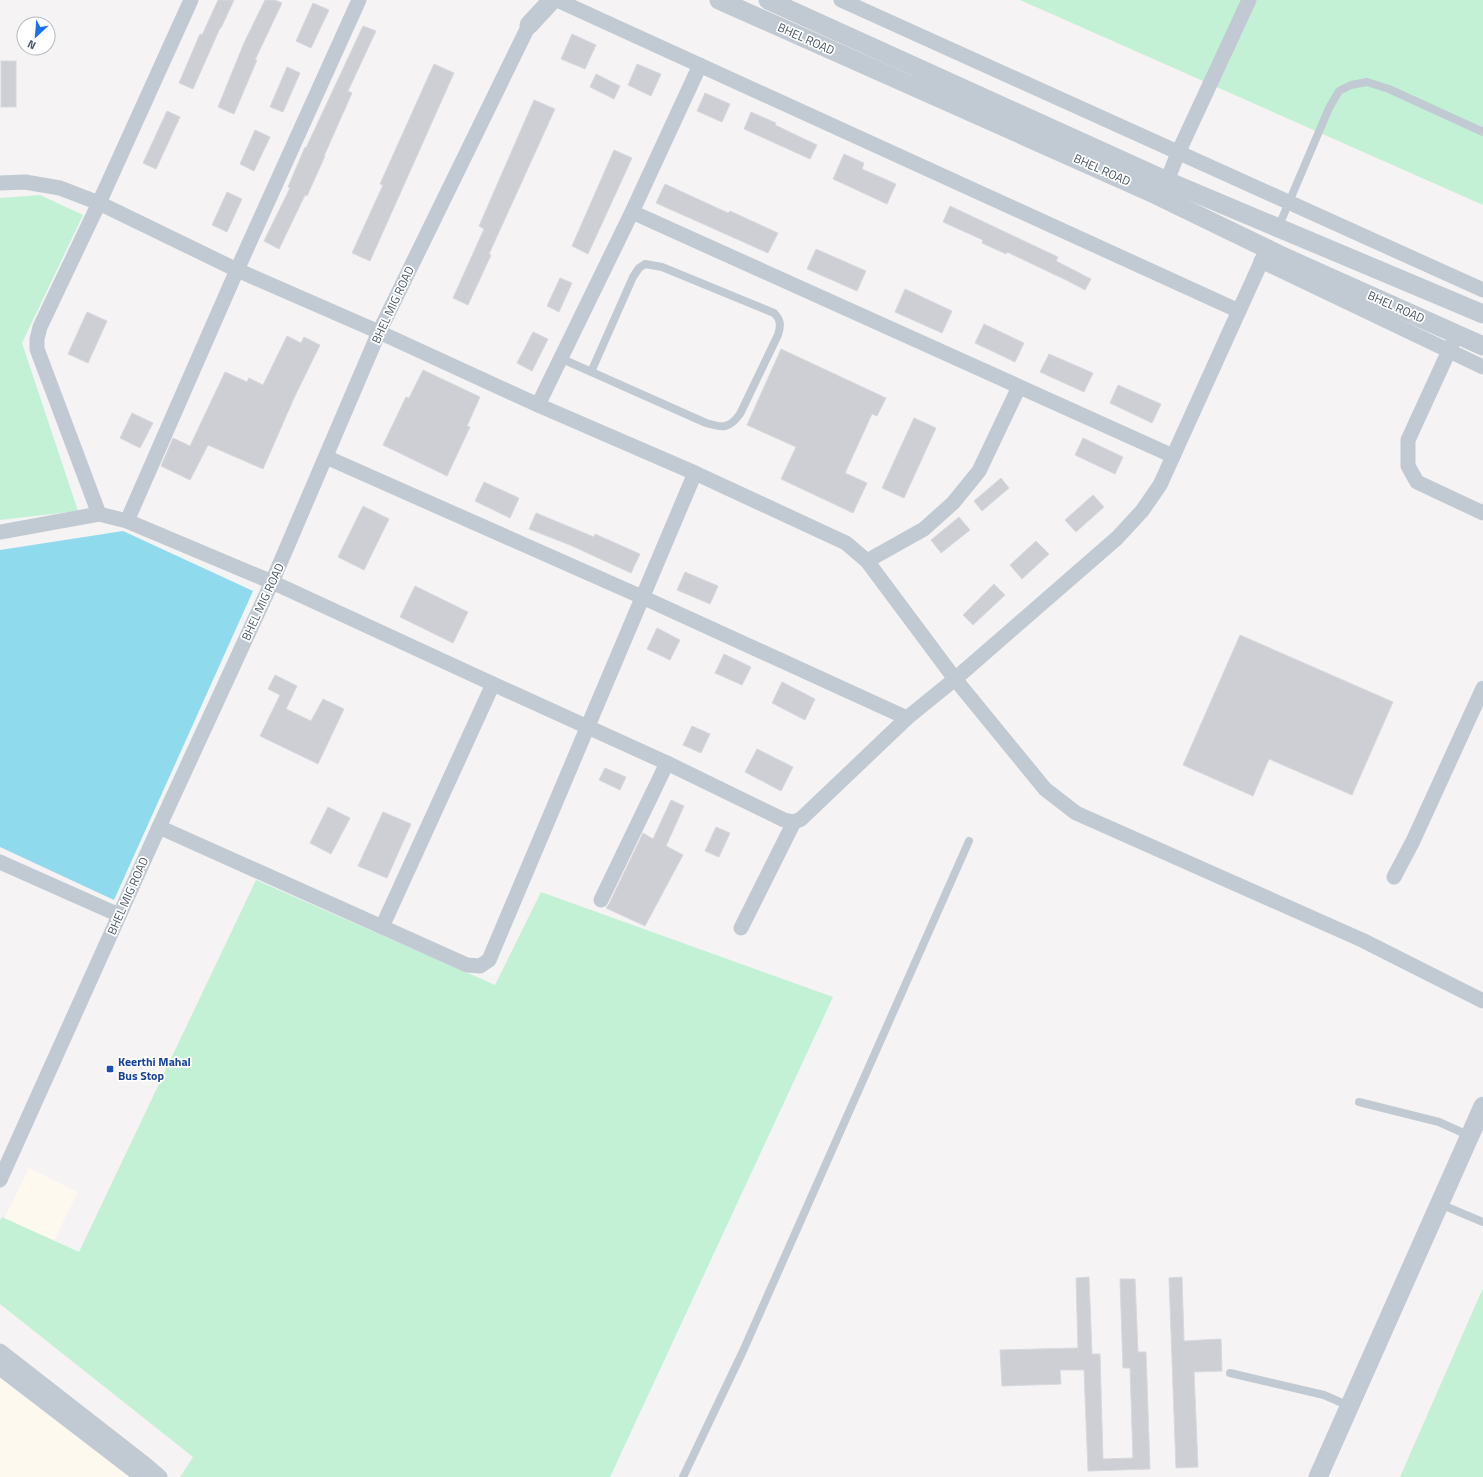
<svg xmlns="http://www.w3.org/2000/svg" width="1483" height="1477" font-family="'Titillium Web',sans-serif">
  <rect width="100%" height="100%" fill="#f5f3f3"/>
  <g fill="#fdf9ef">
    <polygon points="29,1168 78,1192 53,1243 4,1219"/>
    <polygon points="0,1371 129,1477 0,1477"/>
  </g>
  <g fill="#c3f1d5">
    <polygon points="1020,0 1483,0 1483,205"/>
    <polygon points="40,195 83,215 22,343 78,511 0,520 0,198"/>
    <polygon points="256,880 495,985 541,892 833,997 610,1477 180,1477 193,1457 0,1304 0,1220 2,1217 79,1252"/>
    <polygon points="1483,1288 1483,1477 1400,1477"/>
  </g>
  <polygon fill="#90daee" points="123,531 253,591 114,900 0,847 0,550"/>
  <g fill="#cdcfd5" stroke="#d7d9de">
    <polygon points="218,0 234,0 221,28 220,28 193,89 179,83 200,34 202,35"/>
    <polygon points="265,0 275,0 282,3 255,60 257,60 234,114 218,107 244,43"/>
    <polygon points="313,3 329,10 311,48 296,41"/>
    <polygon points="363,26 376,31 348,91 352,93 324,156 325,156 307,196 305,195 279,249 264,241 290,188 288,187 305,147 306,148"/>
    <polygon points="572,34 596,45 585,69 561,59"/>
    <rect x="1" y="61" width="15" height="46"/>
    <polygon points="434,64 454,73 370,261 352,253 383,185 380,184"/>
    <polygon points="637,64 661,74 651,96 628,85"/>
    <polygon points="287,67 300,73 283,112 270,107"/>
    <polygon points="596,74 620,86 614,99 590,87"/>
    <polygon points="705,93 730,104 722,122 697,111"/>
    <polygon points="534,100 555,109 489,254 491,255 468,305 453,298 484,229 479,226"/>
    <polygon points="167,111 180,117 156,169 143,163"/>
    <polygon points="751,112 776,123 775,125 817,145 810,159 744,129"/>
    <polygon points="255,130 270,137 254,171 240,164"/>
    <polygon points="614,150 632,158 588,254 572,246"/>
    <polygon points="844,154 864,163 862,169 896,184 887,204 833,179"/>
    <polygon points="665,184 728,213 730,211 778,233 768,253 656,203"/>
    <polygon points="227,192 242,199 227,232 212,225"/>
    <polygon points="950,206 1058,257 1056,261 1091,279 1085,290 1068,281 1007,252 1006,254 982,243 983,240 943,222"/>
    <polygon points="816,249 866,271 857,291 807,269"/>
    <polygon points="560,278 572,283 559,312 547,306"/>
    <polygon points="905,289 952,311 942,333 895,312"/>
    <polygon points="87,312 107,321 88,363 68,354"/>
    <polygon points="984,324 1024,343 1015,362 975,343"/>
    <polygon points="533,332 548,339 532,371 517,363"/>
    <polygon points="287,336 301,343 304,337 320,345 294,398 263,469 208,445 190,480 161,466 173,438 190,446 225,372 247,382 249,378 263,385"/>
    <polygon points="781,349 886,398 877,416 872,414 845,473 867,483 853,513 781,479 796,447 747,425"/>
    <polygon points="1049,354 1093,373 1084,392 1040,372"/>
    <polygon points="423,370 480,397 467,426 470,427 447,476 383,445 406,397 409,398"/>
    <polygon points="1118,385 1161,404 1152,423 1110,403"/>
    <polygon points="132,413 153,423 140,448 120,438"/>
    <polygon points="914,418 936,428 904,498 882,488"/>
    <polygon points="1083,438 1123,457 1115,474 1075,455"/>
    <polygon points="1001,478 1009,488 982,511 974,501"/>
    <polygon points="484,482 519,498 510,518 475,501"/>
    <polygon points="1093,495 1104,507 1076,532 1065,520"/>
    <polygon points="363,506 389,519 364,570 338,557"/>
    <polygon points="536,513 594,537 595,534 640,554 631,573 570,545 529,529"/>
    <polygon points="959,517 970,530 941,553 931,540"/>
    <polygon points="1036,541 1049,554 1022,579 1010,565"/>
    <polygon points="685,572 718,586 710,604 677,590"/>
    <polygon points="994,584 1005,595 973,625 963,615"/>
    <polygon points="415,586 468,612 453,643 400,617"/>
    <polygon points="657,628 680,640 670,660 647,649"/>
    <polygon points="1240,635 1393,702 1352,795 1269,759 1253,796 1183,765"/>
    <polygon points="724,654 751,667 742,685 715,673"/>
    <polygon points="275,675 297,686 286,709 311,721 323,699 344,709 318,764 260,736 280,695 268,689"/>
    <polygon points="782,682 815,699 805,720 772,703"/>
    <polygon points="692,726 710,734 701,753 683,745"/>
    <polygon points="757,749 793,767 781,791 745,772"/>
    <polygon points="605,768 626,777 620,790 599,780"/>
    <polygon points="671,800 684,806 666,846 683,855 645,926 606,908 609,904 643,833 653,839"/>
    <polygon points="328,807 350,818 331,854 310,843"/>
    <polygon points="383,812 411,824 387,878 358,866"/>
    <polygon points="716,827 730,833 719,857 705,851"/>
    <polygon points="1089,1277 1092,1354 1100,1354 1103,1459 1133,1458 1130,1368 1123,1368 1120,1279 1135,1279 1138,1352 1146,1352 1150,1469 1088,1471 1084,1370 1060,1370 1061,1384 1002,1386 1000,1350 1078,1348 1076,1278"/>
    <polygon points="1182,1277 1184,1341 1221,1339 1222,1371 1194,1372 1198,1467 1176,1468 1169,1278"/>
  </g>
  <g fill="none" stroke-linecap="round" stroke-linejoin="round">
    <g stroke="#c1cad2" stroke-width="8">
      <polyline points="1278,228 1329,108 1339,91 1351,85 1367,82 1389,89 1483,132"/>
      <path d="M560,358L706,423C723,428 729,429 740,414L778,335C781,325 781,320 774,313L662,267L645,264L639,268L633,277L591,372"/>
      <polyline points="1359,1102 1439,1122 1470,1136"/>
      <polyline points="1440,1204 1483,1222"/>
      <polyline points="1230,1373 1324,1395 1349,1406"/>
      <polyline points="683,1477 743,1351 969,841"/>
    </g>
    <g stroke="#c1cad2" stroke-width="15">
      <polyline points="557,0 1239,311"/>
      <polyline points="841,0 1483,290"/>
      <polyline points="1167,181 1178,153 1249,0"/>
      <polyline points="0,183 25,182 60,188 99,203 237,270 379,332 538,405 695,473 846,543 867,561 955,679 1045,789 1076,813 1362,940 1483,1001"/>
      <polyline points="632,212 1173,456"/>
      <polyline points="1261,261 1483,367"/>
      <polyline points="1453,342 1408,440 1408,466 1417,482 1483,513"/>
      <polyline points="538,405 632,212 700,65"/>
      <polyline points="326,457 642,597 907,718"/>
      <polyline points="99,514 37,349 37,339 40,327 99,203 191,0"/>
      <polyline points="127,521 237,270 359,0"/>
      <polyline points="0,532 99,514 127,521 272,582 493,684 667,763 784,820 794,822 801,819 907,718 955,679 1117,538 1142,511 1160,485 1267,249"/>
      <polyline points="867,561 924,529 953,503 979,471 1019,387"/>
      <polyline points="159,827 467,965 480,966 489,960 695,473"/>
      <polyline points="0,862 119,915"/>
      <polyline points="1394,877 1413,841 1483,688"/>
      <polyline points="601,900 667,763"/>
      <polyline points="382,927 493,684"/>
      <polyline points="741,928 794,822"/>
      <polyline points="0,1180 159,827 272,582 379,332 529,25"/>
      <polyline points="0,1351 145,1464 160,1477"/>
      <polyline points="0,1368 142,1477"/>
    </g>
    <g stroke="#c1cad2" stroke-width="19">
      <polyline points="719,0 1150,192 1282,256 1483,346"/>
      <polyline points="768,0 1167,181 1483,314"/>
      <polyline points="529,25 552,0"/>
      <polyline points="1318,1477 1483,1106"/>
    </g>
  </g>
  <rect fill="#1a4fb4" stroke="#fff" stroke-width="1.5" x="106" y="1065" width="8" height="8" rx="2"/>
  <g text-anchor="middle" stroke-width="3.5" stroke-linejoin="round" paint-order="stroke">
    <g font-size="12" fill="#4a5661" stroke="#fff">
      <text transform="translate(806 39) rotate(24)" y="4">BHEL ROAD</text>
      <text transform="translate(1102 170) rotate(24)" y="4">BHEL ROAD</text>
      <text transform="translate(393 305) rotate(-65)" y="4">BHEL MIG ROAD</text>
      <text transform="translate(1396 307) rotate(24)" y="4">BHEL ROAD</text>
      <text transform="translate(263 602) rotate(-65)" y="4">BHEL MIG ROAD</text>
      <text transform="translate(128 896) rotate(-66)" y="4">BHEL MIG ROAD</text>
    </g>
    <g font-size="12" font-weight="bold" fill="#164399" stroke="#fff" text-anchor="start">
      <text x="118" y="1066">Keerthi Mahal<tspan x="118" dy="14">Bus Stop</tspan></text>
    </g>
  </g>
  <g transform="translate(36 36) rotate(206)"><circle r="19" fill="#ffffff" stroke="#b7bbc0"/>
  <path d="M0-3L7 15L0 10L-7 15Z" fill="#1a73e8"/>
  <text y="-6" font-size="11" font-weight="bold" text-anchor="middle" fill="#4a5661">N</text>
  </g>
</svg>
